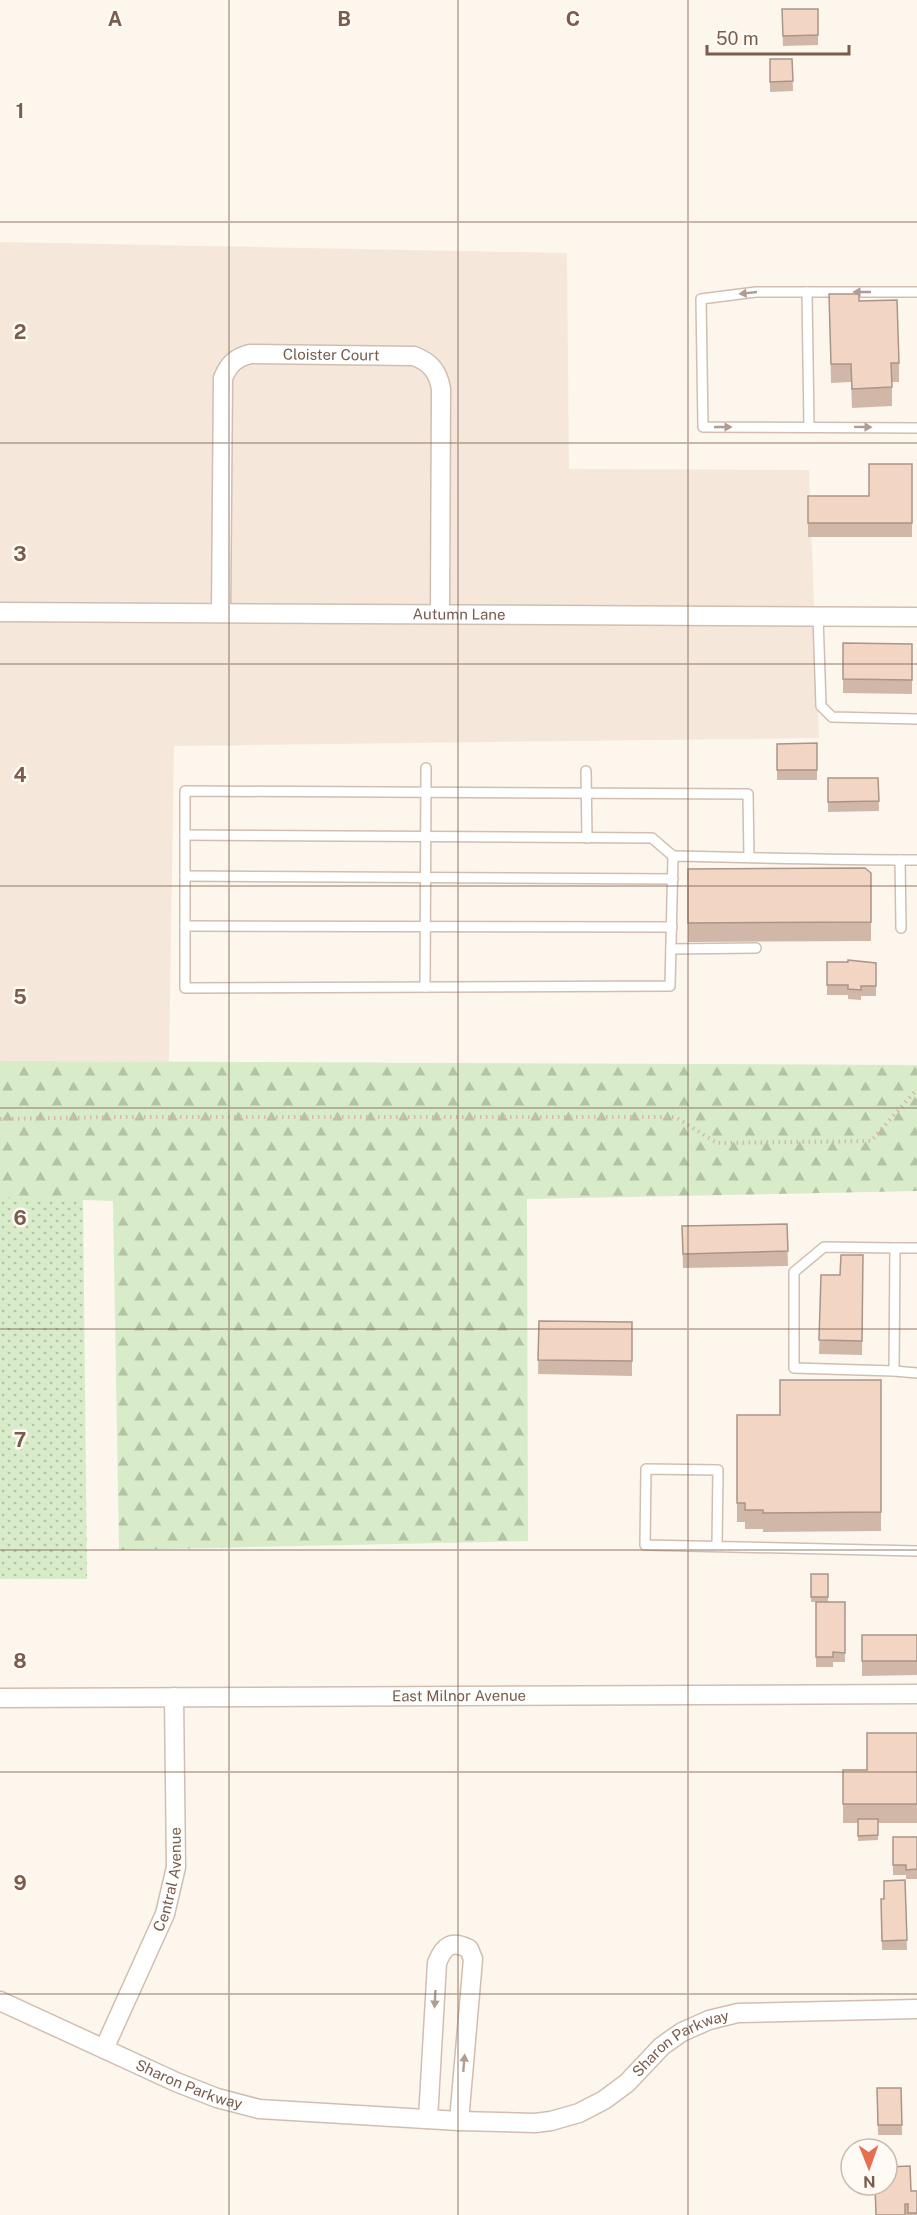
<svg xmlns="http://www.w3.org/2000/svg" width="917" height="2215" font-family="'Public Sans',sans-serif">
  <defs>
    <pattern id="grass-dots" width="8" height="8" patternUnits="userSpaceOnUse" patternTransform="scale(1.5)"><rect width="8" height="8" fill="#d8ecc9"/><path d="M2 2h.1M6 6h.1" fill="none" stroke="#b4c2a5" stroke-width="1.8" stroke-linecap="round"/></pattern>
    <pattern id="forest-firs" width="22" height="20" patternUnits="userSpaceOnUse" patternTransform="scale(1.5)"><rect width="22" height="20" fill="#d8ecc9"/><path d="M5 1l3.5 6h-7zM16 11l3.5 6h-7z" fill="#b4c2a5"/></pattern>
  </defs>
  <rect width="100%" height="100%" fill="#fdf6ec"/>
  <polygon fill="#f5e8da" points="0,242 567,253 569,469 809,470 819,738 174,746 169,1062 0,1061"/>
  <polygon fill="url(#grass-dots)" points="0,1197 83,1199 87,1579 0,1579"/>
  <polygon fill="url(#forest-firs)" points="0,1061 917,1065 917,1191 527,1199 528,1541 119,1550 113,1201 0,1197"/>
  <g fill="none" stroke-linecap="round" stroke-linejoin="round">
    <g stroke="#d1beb0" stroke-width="12">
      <g id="lane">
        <polyline points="807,292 809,427"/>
        <polyline points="917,292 756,292 701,299 703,427 917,428"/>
        <polyline points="818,616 821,706 832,717 917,719"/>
        <polyline points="586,771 587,838"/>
        <polyline points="185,835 652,838 673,856"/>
        <path d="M749,858L748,794L185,791V988L670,986L673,856C755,858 836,860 917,860"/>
        <polyline points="900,860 901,928"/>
        <polyline points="185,876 673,879"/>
        <polyline points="185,926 672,927"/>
        <polyline points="671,949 756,948"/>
        <polyline points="425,987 426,768"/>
        <polyline points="917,1248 895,1248 894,1371 917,1373"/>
        <polyline points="894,1371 794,1368 794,1272 824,1247 895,1248"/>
        <polyline points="717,1546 718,1470 646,1469 645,1545 917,1551"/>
      </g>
    </g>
    <g stroke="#d1beb0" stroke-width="21">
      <g id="street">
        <path id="s1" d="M0,612L917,617"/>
        <path id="s2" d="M221,613L223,378C229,364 235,358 250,354L414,356C430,362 438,371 441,389L440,614"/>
        <path id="s3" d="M0,1698L917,1694"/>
        <path id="s4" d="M0,2001L176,2082L217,2098L259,2109L459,2121L535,2123L551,2121L579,2113L604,2100L627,2083L662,2046L682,2032L709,2020L738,2013L917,2009"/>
        <path id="s5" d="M104,2049L165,1914L176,1867L174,1697"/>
        <path d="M428,2119L437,1963C444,1945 452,1940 469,1949L473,1959L459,2121"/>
      </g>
    </g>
    <polyline stroke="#d9b8a5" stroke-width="4" stroke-dasharray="1.5 4.5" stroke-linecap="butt" points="0,1119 111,1117 675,1117 717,1143 871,1141 917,1089"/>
    <use href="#lane" stroke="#fff" stroke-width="9"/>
    <use href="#street" stroke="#fff" stroke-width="18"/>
  </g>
  <g fill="#d1b7a8">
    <polygon points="782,9 818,9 818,45 783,46"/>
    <polygon points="770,59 792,59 793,91 770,92"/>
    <polygon points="829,294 859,301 899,363 899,382 892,382 892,406 852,408 851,382 831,383"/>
    <polygon points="912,464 912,537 808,537 808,496 869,496"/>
    <polygon points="843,643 912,644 912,694 843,693"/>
    <polygon points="817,743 817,780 777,780 777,744"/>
    <polygon points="828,778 878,778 879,811 828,812"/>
    <polygon points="688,869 871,873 871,941 688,942"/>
    <polygon points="827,962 876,963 876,996 861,996 861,1000 848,999 848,995 827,995"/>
    <polygon points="787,1224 788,1266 683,1268 682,1226"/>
    <polygon points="863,1255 862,1355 819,1354 821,1275 840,1275"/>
    <polygon points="539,1321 632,1322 632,1376 538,1374"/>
    <polygon points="881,1380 881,1531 763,1532 763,1529 745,1529 745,1522 737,1522 737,1415 780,1415"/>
    <polygon points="811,1574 828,1574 828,1602 845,1602 845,1662 833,1662 833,1667 816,1667 816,1602 811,1602"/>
    <polygon points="862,1635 917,1635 917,1675 862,1676"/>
    <polygon points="917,1733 917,1823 878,1823 878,1840 858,1841 858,1823 843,1823 843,1770 867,1770"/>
    <polygon points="893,1837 917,1837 917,1879 906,1879 906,1875 893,1875"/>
    <polygon points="905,1880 907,1950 882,1950 881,1899 884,1899"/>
    <polygon points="877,2088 901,2088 902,2135 878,2135"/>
    <polygon points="911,2191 917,2191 917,2215 876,2215"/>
  </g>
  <g fill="#f3d5c3" stroke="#aa9588" stroke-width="1.5">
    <polygon points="782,9 818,9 818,35 783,36"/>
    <polygon points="770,59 792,59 793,81 770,82"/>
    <polygon points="829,294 859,294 859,301 897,300 899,363 891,363 892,387 852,389 851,364 831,364"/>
    <polygon points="869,464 912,464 912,523 808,523 808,496 869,496"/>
    <polygon points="843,643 912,644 912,680 843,679"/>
    <polygon points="817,743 817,770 777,770 777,744"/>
    <polygon points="828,778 878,778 879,801 828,802"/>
    <polygon points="865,868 871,873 871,922 688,923 688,869"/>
    <polygon points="848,960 876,963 876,986 861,986 861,990 848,989 848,985 827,985 827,962 848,962"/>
    <polygon points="787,1224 788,1251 683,1254 682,1226"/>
    <polygon points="841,1255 863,1255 862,1341 819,1340 821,1275 840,1275"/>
    <polygon points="539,1321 632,1322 632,1361 538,1360"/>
    <polygon points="780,1380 881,1380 881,1512 763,1513 763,1510 745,1510 745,1503 737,1503 737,1415 780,1415"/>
    <rect x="811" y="1574" width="17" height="23"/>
    <polygon points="816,1602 845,1602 845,1653 833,1652 833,1657 816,1657"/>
    <rect x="862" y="1635" width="55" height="26"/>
    <polygon points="867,1733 917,1733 917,1804 843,1804 843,1770 867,1770"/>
    <polygon points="858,1819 878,1819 878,1835 858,1836"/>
    <polygon points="893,1837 917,1837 917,1869 906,1870 906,1865 893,1865"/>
    <polygon points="905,1880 907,1940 882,1941 881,1899 884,1899 884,1881"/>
    <polygon points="877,2088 901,2088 902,2125 878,2125"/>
    <polygon points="910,2166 911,2191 917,2191 917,2213 908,2213 908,2204 905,2204 905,2215 876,2215 875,2185 887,2185 887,2167"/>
  </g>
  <defs><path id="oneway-solid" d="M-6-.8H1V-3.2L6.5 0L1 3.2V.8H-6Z" transform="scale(1.5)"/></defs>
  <g fill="#af9d94">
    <use href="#oneway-solid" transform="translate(862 292) rotate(180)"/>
    <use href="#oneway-solid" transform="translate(748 293) rotate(174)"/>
    <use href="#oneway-solid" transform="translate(723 427)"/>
    <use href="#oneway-solid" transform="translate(863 427) rotate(1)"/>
    <use href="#oneway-solid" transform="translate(435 1999) rotate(93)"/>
    <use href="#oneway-solid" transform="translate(464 2063) rotate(-85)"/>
  </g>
  <path fill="none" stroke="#7a5c4d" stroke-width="1.5" stroke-opacity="0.55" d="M229,0V2215M458,0V2215M688,0V2215M0,222H917M0,443H917M0,664H917M0,886H917M0,1108H917M0,1329H917M0,1550H917M0,1772H917M0,1994H917"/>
  <g text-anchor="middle" stroke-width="5" stroke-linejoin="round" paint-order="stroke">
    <g font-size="15" fill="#7a5c4d" stroke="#fffaf3">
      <text dy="5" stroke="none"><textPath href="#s2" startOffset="354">Cloister Court</textPath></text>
      <text dy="5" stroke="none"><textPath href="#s1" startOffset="459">Autumn Lane</textPath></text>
      <text dy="5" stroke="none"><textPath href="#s3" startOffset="459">East Milnor Avenue</textPath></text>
      <text dy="5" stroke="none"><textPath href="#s5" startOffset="183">Central Avenue</textPath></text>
      <text dy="5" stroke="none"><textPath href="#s4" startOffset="728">Sharon Parkway</textPath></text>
      <text dy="5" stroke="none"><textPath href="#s4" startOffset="207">Sharon Parkway</textPath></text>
    </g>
  </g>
  <g font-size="20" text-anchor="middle" font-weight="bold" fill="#7a5c4d" stroke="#fffaf3" stroke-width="5" stroke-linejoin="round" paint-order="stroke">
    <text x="115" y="26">A</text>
    <text x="344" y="26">B</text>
    <text x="573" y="26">C</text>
    <text x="20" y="118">1</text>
    <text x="20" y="339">2</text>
    <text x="20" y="561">3</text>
    <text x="20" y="782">4</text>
    <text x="20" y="1004">5</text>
    <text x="20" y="1225">6</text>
    <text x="20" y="1447">7</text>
    <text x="20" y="1668">8</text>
    <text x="20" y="1890">9</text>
  </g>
  <g transform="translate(869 2167) rotate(179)"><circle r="28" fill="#fffaf3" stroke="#cabbb1" stroke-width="1.5"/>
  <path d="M0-4.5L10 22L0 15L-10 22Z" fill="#e76f51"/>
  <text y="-9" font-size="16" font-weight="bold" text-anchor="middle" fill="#7a5c4d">N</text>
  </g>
  <path d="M707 45v9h142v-9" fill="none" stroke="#7a5c4d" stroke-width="3"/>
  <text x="716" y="45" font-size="18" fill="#7a5c4d" stroke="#fffaf3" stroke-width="4.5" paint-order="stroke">50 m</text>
</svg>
